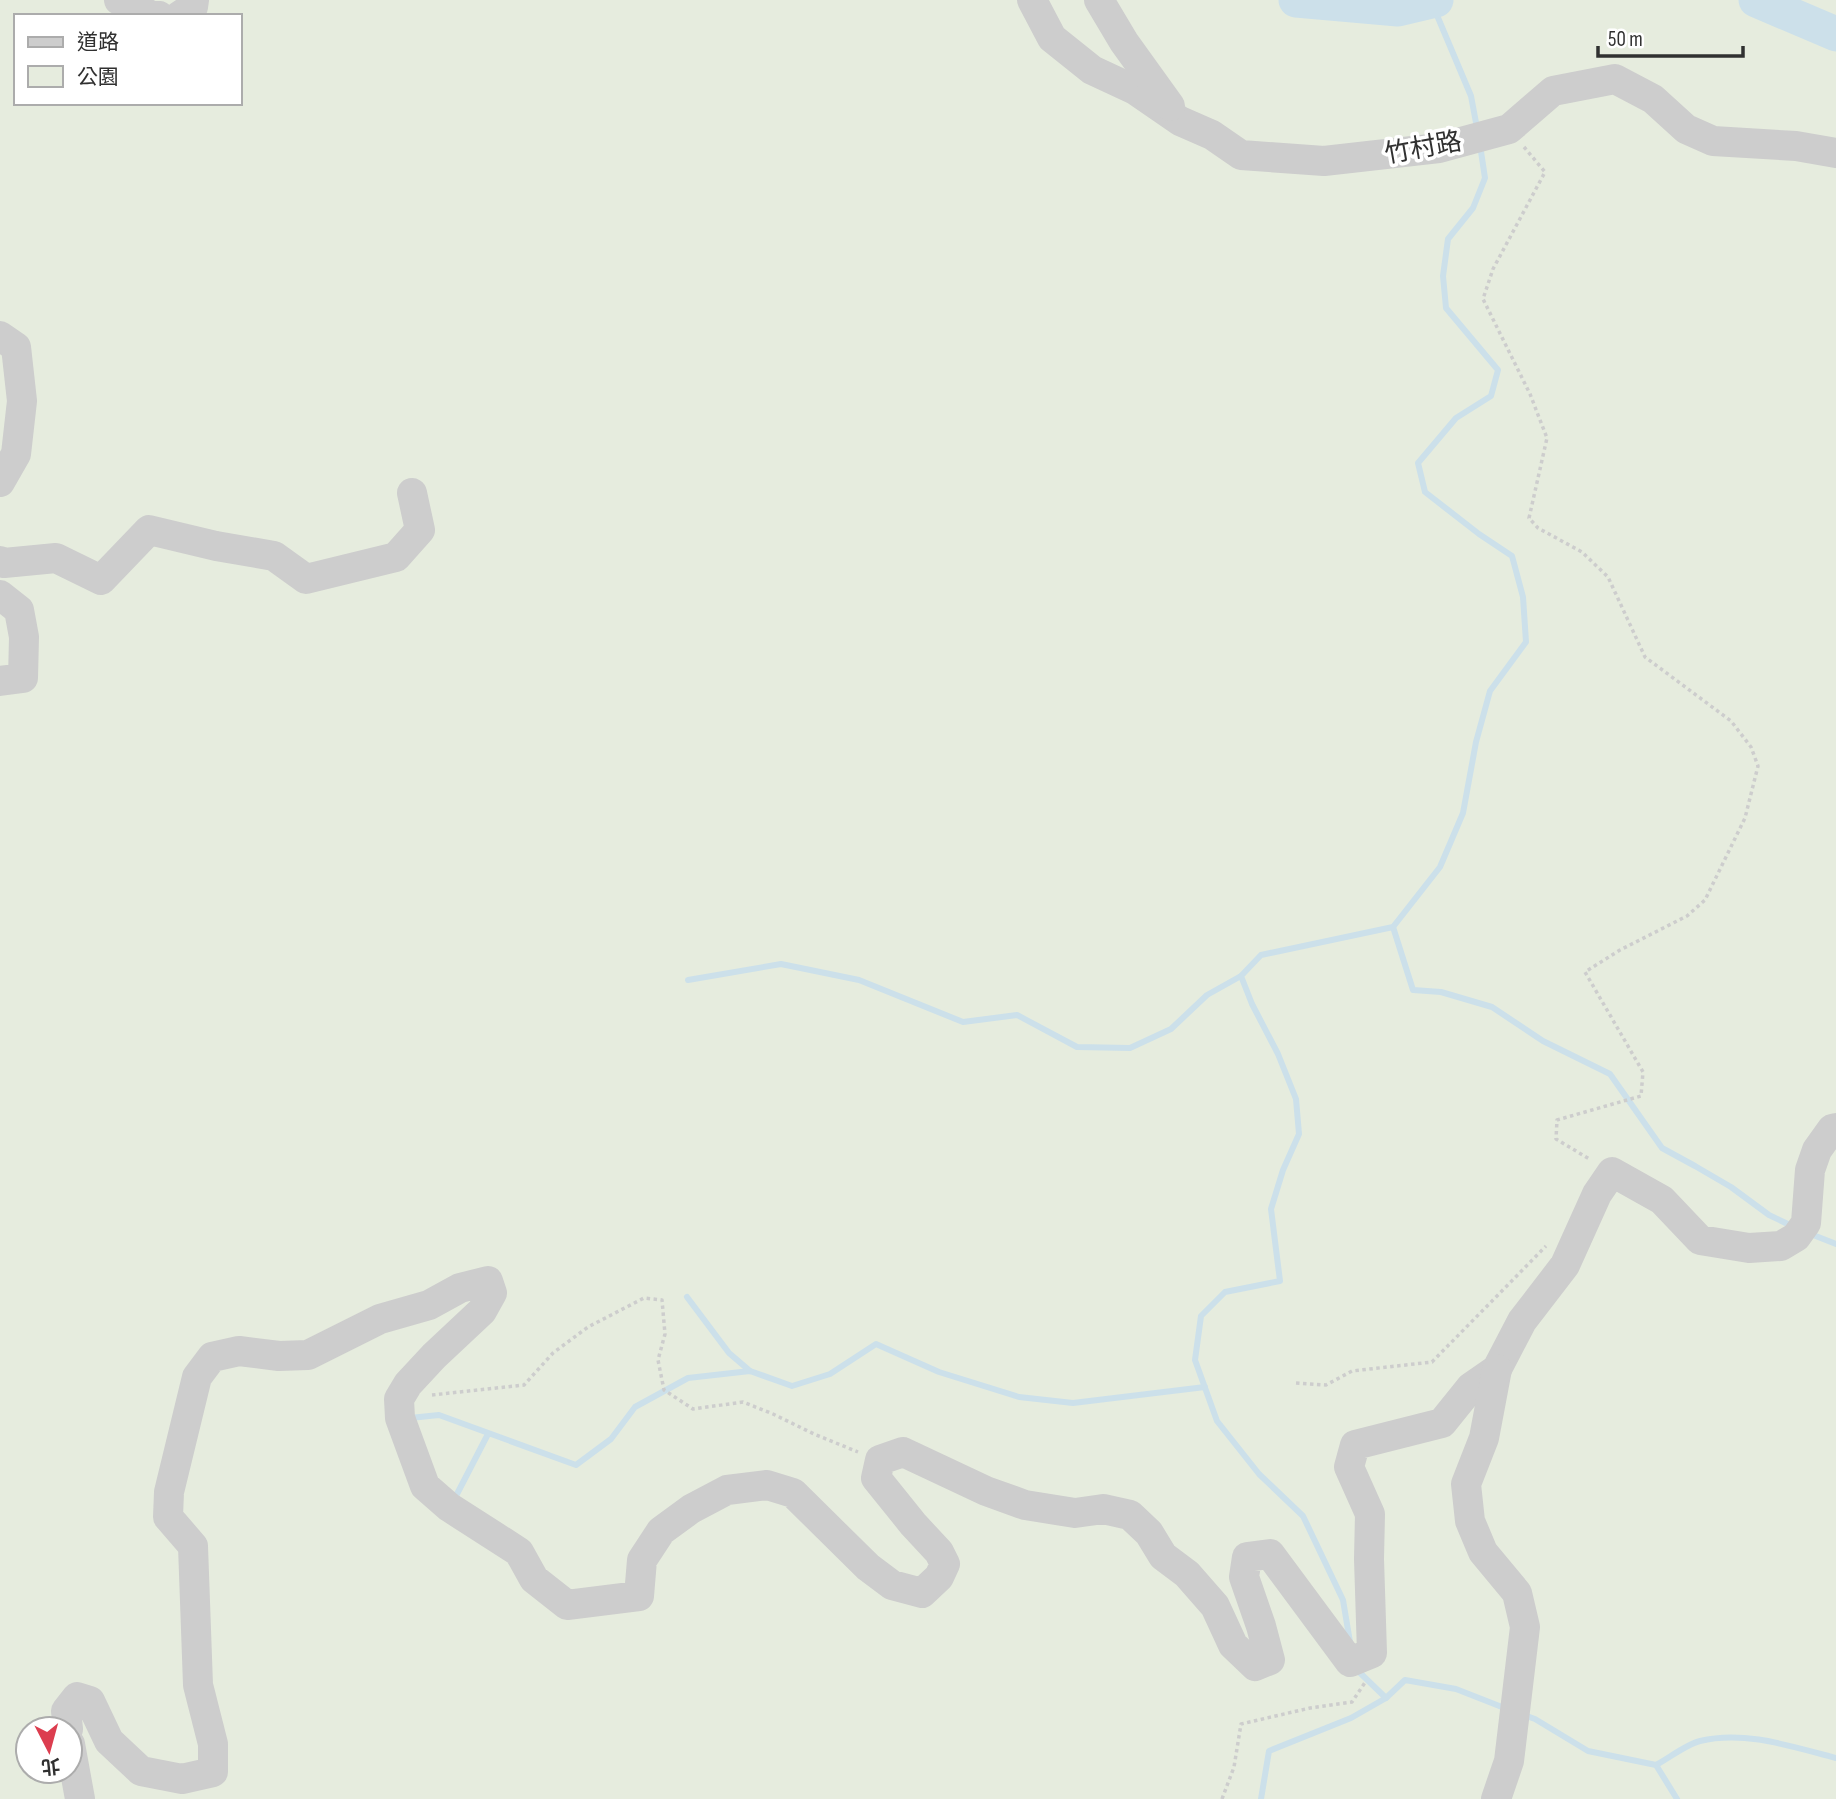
<svg xmlns="http://www.w3.org/2000/svg" width="1836" height="1799" font-family="'Sofia Sans Condensed','Noto Sans TC',sans-serif">
  <rect width="100%" height="100%" fill="#fff"/>
  <path fill="#e6ecde" fill-rule="evenodd" d="M0,0H1836V1799H0ZM16,16H240V103H16ZM28,1729H70V1771H28Z"/>
  <g fill="none" stroke-linecap="round" stroke-linejoin="round">
    <g stroke="#cce0ea" stroke-width="6">
      <polyline points="1431,1 1471,96 1477,128"/>
      <polyline points="1393,927 1413,990 1441,992 1492,1007 1543,1041 1610,1074 1662,1148 1695,1166 1731,1187 1769,1215 1792,1226"/>
      <polyline points="688,980 781,964 859,980 963,1022 1017,1015 1077,1047 1130,1048 1171,1029 1207,995 1241,976"/>
      <polyline points="1808,1233 1836,1244"/>
      <polyline points="687,1297 729,1353 750,1371"/>
      <polyline points="410,1418 439,1415 576,1465 611,1439 635,1407 688,1378 750,1371 792,1386 830,1374 876,1344 939,1372 1019,1397 1073,1403 1205,1387"/>
      <polyline points="457,1494 488,1434"/>
      <polyline points="1350,1642 1343,1600 1303,1516 1259,1474 1217,1421 1195,1360 1201,1316 1225,1292 1280,1281 1271,1209 1283,1170 1299,1134 1296,1099 1278,1054 1252,1004 1241,976 1261,955 1393,927 1440,867 1463,813 1476,742 1490,691 1526,642 1523,597 1512,556 1479,534 1425,492 1418,463 1456,418 1491,396 1498,370 1446,308 1443,276 1448,239 1473,208 1485,178 1480,145"/>
      <polyline points="1386,1698 1405,1680 1456,1689 1507,1709"/>
      <polyline points="1524,1715 1535,1719 1588,1751 1656,1765 1677,1799"/>
      <path d="M1656,1765C1669,1758 1687,1744 1700,1741C1745,1730 1793,1747 1836,1758"/>
      <polyline points="1261,1799 1269,1751 1351,1718 1386,1698 1356,1669"/>
    </g>
    <g stroke="#cce0ea" stroke-width="35">
      <polyline points="1296,0 1398,9 1436,0"/>
      <polyline points="1756,0 1836,34"/>
    </g>
    <g stroke="#cdcdcd" stroke-width="3.5" stroke-dasharray="3.5 3.5" stroke-linecap="butt">
      <polyline points="1524,147 1545,172 1493,269 1483,299 1530,394 1547,438 1529,518 1538,528 1582,552 1608,577 1645,657 1731,721 1751,747 1758,766 1745,818 1705,900 1687,916 1620,950 1585,972 1643,1072 1641,1096 1557,1120 1556,1139 1591,1160"/>
      <polyline points="1296,1383 1326,1385 1352,1371 1432,1362 1546,1246"/>
      <polyline points="432,1395 524,1385 553,1353 588,1327 644,1298 662,1300 665,1334 658,1360 664,1390 693,1409 743,1402 773,1414 814,1434 858,1452"/>
      <polyline points="1222,1799 1234,1767 1241,1724 1310,1708 1352,1702 1366,1681"/>
    </g>
    <g stroke="#cdcdcd" stroke-width="30">
      <polyline points="119,0 150,15 159,16"/>
      <polyline points="1032,0 1052,38 1092,70 1135,90 1180,121 1212,135 1241,155 1324,161 1439,148 1509,129 1553,91 1615,79 1653,99 1686,129 1713,141 1796,146 1836,153"/>
      <polyline points="1099,0 1124,42 1170,106"/>
      <polyline points="179,16 193,7 194,0"/>
      <polyline points="0,336 16,347 22,401 16,454 0,482"/>
      <polyline points="0,561 4,563 56,558 101,580 149,530 216,546 274,556 306,579 396,557 420,530 412,493"/>
      <polyline points="0,595 19,610 24,637 23,678 0,681"/>
      <polyline points="68,1729 66,1711 77,1697 90,1701 109,1741 141,1771 182,1779 213,1772 213,1744 198,1685 193,1546 168,1517 169,1492 197,1377 212,1357 239,1351 279,1356 308,1355 380,1319 429,1305 460,1288 488,1281 492,1293 482,1311 434,1356 408,1384 399,1399 400,1418 425,1486 449,1507 519,1552 534,1579 567,1605 639,1596 642,1560 661,1531 691,1509 727,1490 767,1485 793,1493 868,1567 892,1585 922,1593 939,1577 945,1564 939,1552 913,1524 876,1478 880,1460 903,1452 986,1491 1025,1505 1075,1513 1103,1509 1130,1515 1149,1533 1163,1556 1187,1574 1215,1606 1233,1645 1255,1666 1270,1660 1261,1626 1244,1577 1247,1557 1270,1554 1350,1662 1372,1653 1369,1559 1370,1514 1349,1467 1355,1445 1442,1423 1471,1387 1497,1369 1522,1321 1565,1265 1597,1194 1612,1172 1662,1200 1700,1240 1749,1248 1781,1246 1796,1237 1806,1223 1810,1170 1817,1150 1832,1129 1836,1128"/>
      <polyline points="70,1744 80,1799"/>
      <polyline points="1496,1799 1509,1761 1525,1627 1517,1593 1483,1552 1470,1521 1466,1484 1484,1438 1497,1369"/>
    </g>
  </g>
  <g text-anchor="middle" stroke-width="7" stroke-linejoin="round" paint-order="stroke">
    <g font-size="26" fill="#303030" stroke="#fff">
      <text transform="translate(1423 147) rotate(-10)" y="9">竹村路</text>
    </g>
  </g>
  <rect x="14" y="14" width="228" height="91" fill="#ffffff" stroke="#acacac" stroke-width="2"/>
  <rect x="28" y="37" width="35" height="10" fill="#cdcdcd" stroke="#acacac" stroke-width="2"/>
  <text x="77" y="49" font-size="21" fill="#303030">道路</text>
  <rect x="28" y="66" width="35" height="21" fill="#e6ecde" stroke="#acacac" stroke-width="2"/>
  <text x="77" y="84" font-size="21" fill="#303030">公園</text>
  <g transform="translate(49 1750) rotate(174)"><circle r="33" fill="#ffffff" stroke="#acacac" stroke-width="2"/>
  <path d="M0-5L12 26L0 18L-12 26Z" fill="#dc3d4f"/>
  <text y="-10" font-size="19" font-weight="bold" text-anchor="middle" fill="#303030">北</text>
  </g>
  <path d="M1598 46v10h145v-10" fill="none" stroke="#303030" stroke-width="3.5"/>
  <text x="1608" y="46" font-size="21" fill="#303030" stroke="#ffffff" stroke-width="5" paint-order="stroke">50 m</text>
</svg>
